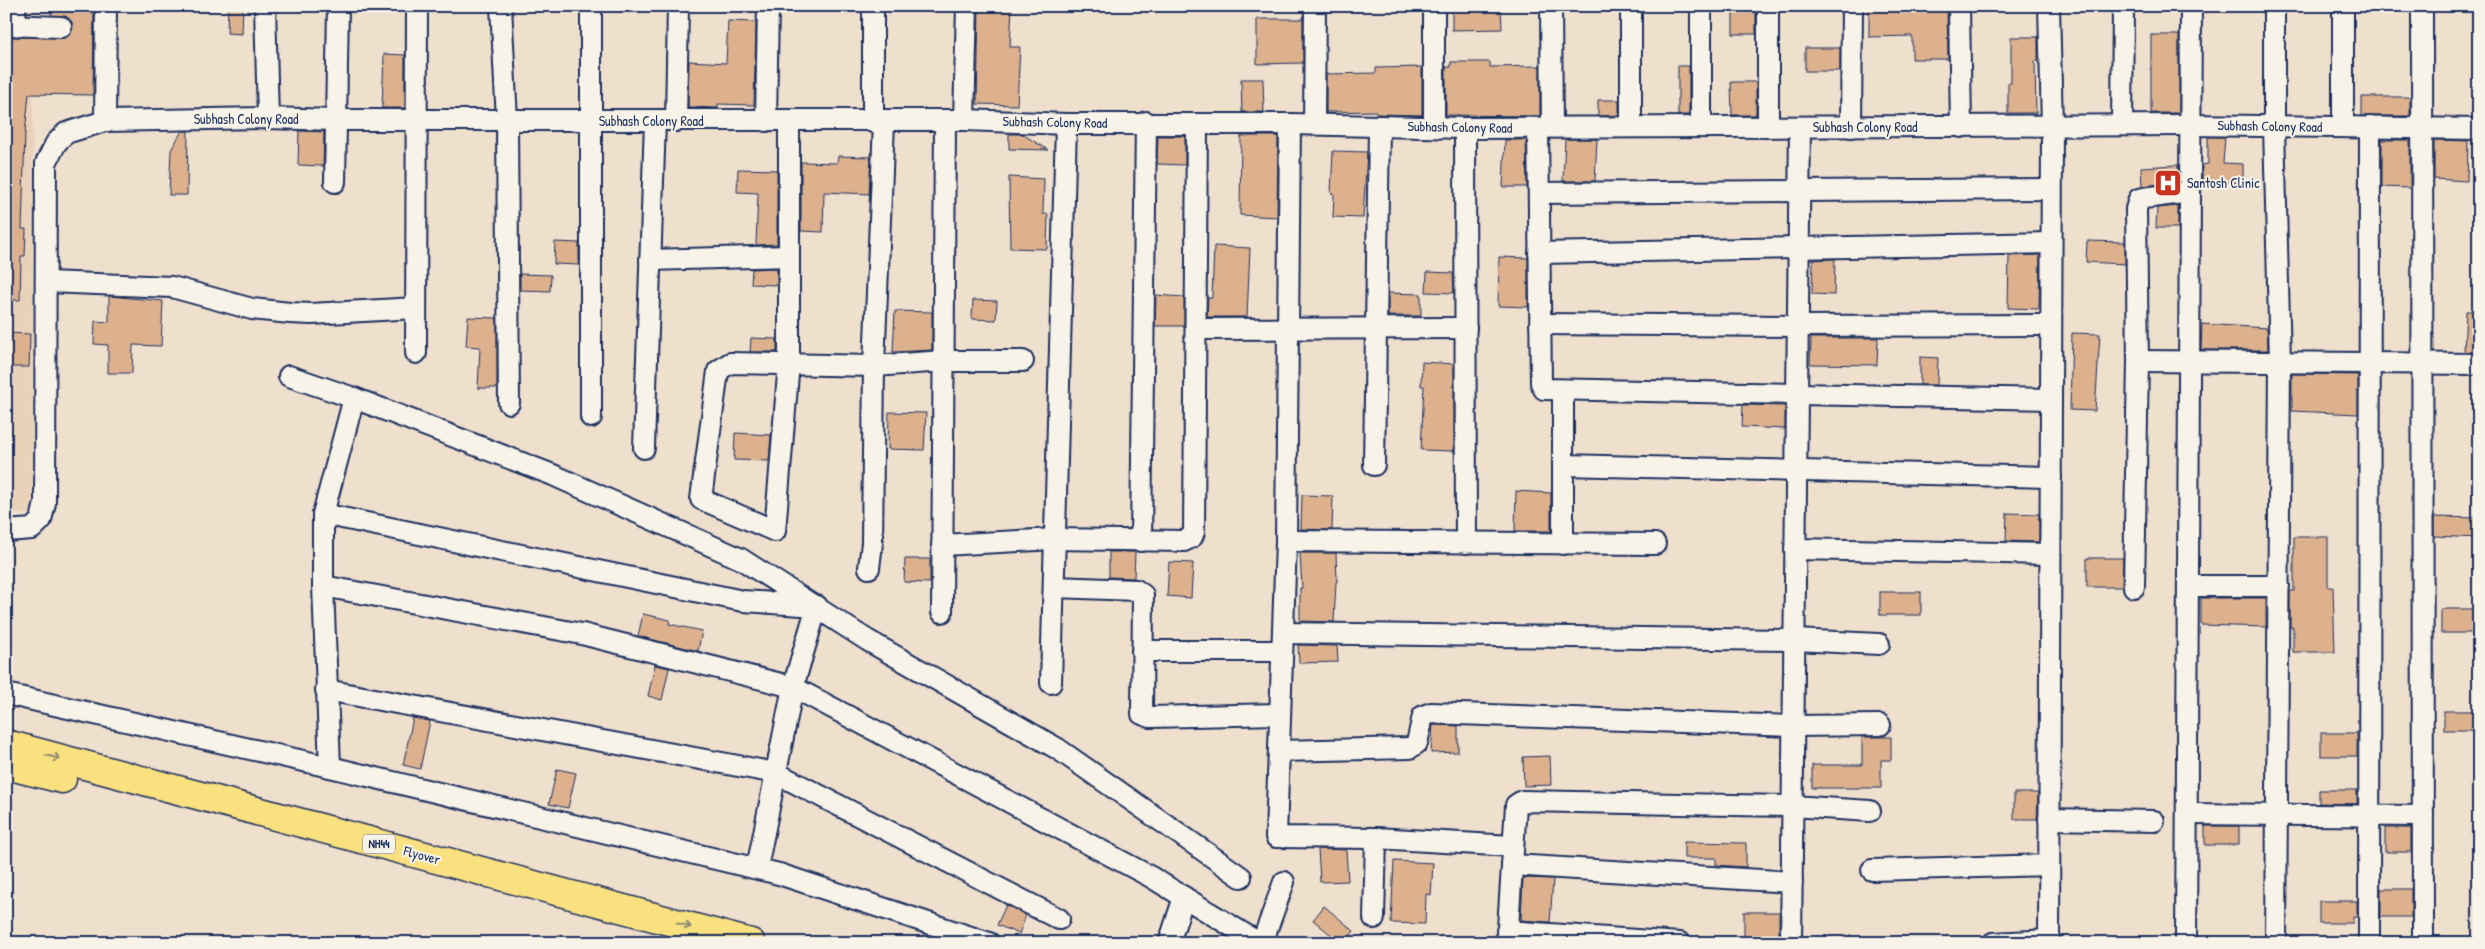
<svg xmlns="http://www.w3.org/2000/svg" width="2485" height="949" font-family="'Patrick Hand',sans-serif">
  <rect width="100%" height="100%" fill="#efdfcd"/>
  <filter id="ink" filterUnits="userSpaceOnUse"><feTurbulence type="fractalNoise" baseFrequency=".02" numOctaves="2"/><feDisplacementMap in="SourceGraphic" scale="10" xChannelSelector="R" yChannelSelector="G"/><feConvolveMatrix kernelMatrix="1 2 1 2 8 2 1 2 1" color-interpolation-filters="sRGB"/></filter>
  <g filter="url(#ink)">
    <polygon fill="#ead1ba" points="6,6 33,6 32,514 6,513"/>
    <g fill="#ddb18e" stroke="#1b2f5e">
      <polygon points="52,6 94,6 93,95 29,94 25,133 22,229 26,229 25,256 21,256 20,300 6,300 6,37 67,37 73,28 72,22 67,17 51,15"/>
      <polygon points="228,6 243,6 242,34 227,33"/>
      <polygon points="979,6 1012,6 1010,47 1020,47 1017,105 977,104"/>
      <polygon points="1452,6 1501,6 1502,29 1452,30"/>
      <polygon points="1869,9 1947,10 1948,59 1912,59 1912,36 1869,37"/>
      <rect x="1733" y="12" width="23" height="22"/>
      <polygon points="1257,19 1303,19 1303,63 1257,64"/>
      <polygon points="728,21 756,22 754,105 718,104 718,108 688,107 689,61 726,63"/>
      <rect x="2151" y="35" width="28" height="78"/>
      <polygon points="2011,37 2038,37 2038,61 2035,61 2036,113 2008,113 2008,83 2011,83"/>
      <rect x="1805" y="48" width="35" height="23"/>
      <polygon points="384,54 405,55 405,108 382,108"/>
      <polygon points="1451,62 1490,62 1490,67 1540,66 1540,116 1446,115 1446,67 1451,67"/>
      <rect x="1678" y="66" width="11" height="49"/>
      <polygon points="1422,67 1422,115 1376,114 1376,111 1326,112 1326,74 1376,73 1376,68"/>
      <polygon points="1241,79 1263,79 1264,112 1242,112"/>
      <polygon points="1731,82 1756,82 1756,115 1732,115"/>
      <rect x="2362" y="97" width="48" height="19"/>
      <polygon points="1598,100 1619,100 1619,115 1598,116"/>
      <polygon points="182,131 188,131 187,195 169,195 171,150"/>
      <polygon points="299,131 324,132 323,166 298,165"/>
      <polygon points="1009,134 1022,134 1048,150 1009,149"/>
      <polygon points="1158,136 1185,136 1185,165 1157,164"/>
      <polygon points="1241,136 1278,136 1277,217 1240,215"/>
      <polygon points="2208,137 2225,137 2223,163 2243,164 2243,183 2202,181 2202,165 2208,164"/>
      <polygon points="1565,139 1597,139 1595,181 1563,181"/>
      <polygon points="1505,140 1526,140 1527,187 1503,187"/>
      <polygon points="2382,140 2410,140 2410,188 2382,187"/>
      <polygon points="2434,140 2468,141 2467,181 2434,179"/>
      <polygon points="1333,151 1367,152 1363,218 1333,217 1334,194 1331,193"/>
      <polygon points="838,156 871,157 869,194 824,192 823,232 801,231 801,162 837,163"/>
      <polygon points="2178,165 2178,182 2142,186 2141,167"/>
      <polygon points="738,169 777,170 777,244 756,245 758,193 737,192"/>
      <polygon points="1009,177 1044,179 1043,214 1048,214 1047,249 1010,248"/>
      <polygon points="2178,206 2178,228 2156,228 2157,208"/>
      <polygon points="2087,241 2125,242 2125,264 2086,262"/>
      <polygon points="555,242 579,243 579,265 554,264"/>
      <polygon points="1214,246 1250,248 1247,317 1207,317 1208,298 1212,298"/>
      <polygon points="2040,255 2039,309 2008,308 2009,256"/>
      <polygon points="1499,257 1528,258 1528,307 1498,306"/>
      <polygon points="1835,259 1834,295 1812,294 1813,260"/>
      <polygon points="777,268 777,285 751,284 752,269"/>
      <polygon points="1427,272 1453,273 1454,293 1426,292"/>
      <polygon points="520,274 551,275 550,291 520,290"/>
      <polygon points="1388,293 1421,294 1421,316 1388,316"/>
      <polygon points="1156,295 1184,297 1184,326 1155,326"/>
      <polygon points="109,296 163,301 161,346 133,345 132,373 108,373 108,345 94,344 95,321 109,322"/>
      <polygon points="973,300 997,301 996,320 972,319"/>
      <polygon points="895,311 932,312 932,350 893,352"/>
      <polygon points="2466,311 2479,311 2479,352 2464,352"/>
      <polygon points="468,317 497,318 497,388 478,388 480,347 466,346"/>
      <polygon points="2202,324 2267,328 2268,350 2201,350"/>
      <polygon points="6,333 30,334 29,367 6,367"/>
      <polygon points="2072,333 2100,334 2095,411 2070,410"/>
      <polygon points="751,338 777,339 777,352 750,352"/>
      <polygon points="1811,338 1878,338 1877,365 1810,364"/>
      <polygon points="1920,357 1938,358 1937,385 1920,385"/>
      <polygon points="1422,362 1454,364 1454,451 1421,450 1424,386 1421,386"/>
      <polygon points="2292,374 2358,375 2358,414 2292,411"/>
      <polygon points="1743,405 1785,406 1785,429 1742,427"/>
      <polygon points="889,412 926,413 924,450 888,449"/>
      <polygon points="735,433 771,435 769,461 734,460"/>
      <polygon points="1516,491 1551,493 1551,531 1515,531"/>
      <polygon points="1302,495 1333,496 1332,530 1301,529"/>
      <polygon points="2007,513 2039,514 2039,542 2006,541"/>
      <polygon points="2434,517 2479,518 2479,538 2434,536"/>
      <polygon points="2294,537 2328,537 2328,587 2333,587 2335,652 2293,652 2293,627 2290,627 2290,591 2294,591"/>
      <polygon points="1109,552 1135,552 1134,578 1109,577"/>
      <polygon points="1300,553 1336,553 1337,582 1336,582 1334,622 1300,621 1300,588 1302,588"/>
      <polygon points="2087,558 2123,558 2122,587 2087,587"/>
      <polygon points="905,559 930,559 930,583 904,582"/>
      <polygon points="1169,562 1193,563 1191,598 1167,596"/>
      <rect x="1880" y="592" width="41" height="23"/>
      <polygon points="2201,598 2266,598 2266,627 2201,625"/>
      <rect x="2441" y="609" width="35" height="24"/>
      <polygon points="643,614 670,620 669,624 702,631 698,651 638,636"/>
      <polygon points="1298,645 1337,646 1338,662 1299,663"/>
      <polygon points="655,665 669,668 662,700 648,696"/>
      <rect x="2444" y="711" width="35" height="19"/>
      <polygon points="413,718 430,721 420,769 403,765"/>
      <polygon points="1433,725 1458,726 1458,752 1431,753"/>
      <rect x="2321" y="733" width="36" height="23"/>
      <polygon points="1862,737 1891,737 1891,760 1881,760 1881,788 1812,788 1812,765 1862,765"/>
      <polygon points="1550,756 1551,785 1524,786 1523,757"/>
      <polygon points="557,769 576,773 568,808 549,804"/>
      <polygon points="2319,790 2357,790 2357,804 2319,803"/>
      <polygon points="2014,793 2038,793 2037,819 2014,819"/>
      <rect x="2205" y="826" width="34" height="19"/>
      <rect x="2385" y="828" width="26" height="24"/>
      <polygon points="1684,842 1746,843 1746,867 1716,865 1716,858 1684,858"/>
      <polygon points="1318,849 1346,850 1348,881 1320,882"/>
      <polygon points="1394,861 1433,863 1431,895 1426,894 1425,924 1391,923"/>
      <polygon points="1523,878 1553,879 1550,922 1521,920"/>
      <rect x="2381" y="889" width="30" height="28"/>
      <polygon points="2319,901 2357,901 2357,917 2353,917 2353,923 2319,923"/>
      <polygon points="1006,905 1026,915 1019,934 997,925"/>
      <polygon points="1324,906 1354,931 1344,943 1341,943 1313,920"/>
      <rect x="1744" y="912" width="35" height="29"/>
    </g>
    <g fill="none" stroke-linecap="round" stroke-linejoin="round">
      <g stroke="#1b2f5e" stroke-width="24">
        <g id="minor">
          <polyline points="15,6 16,25"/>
          <polyline points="265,6 268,118"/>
          <polyline points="501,6 507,121 509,403"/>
          <polyline points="1434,6 1434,127"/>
          <polyline points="1551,6 1552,126"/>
          <polyline points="1768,6 1768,127"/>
          <polyline points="1959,6 1961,127"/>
          <polyline points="2049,6 2052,126 2049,943"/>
          <polyline points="2274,6 2274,126 2280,362 2276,943"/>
          <polyline points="2343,6 2343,127"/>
          <polyline points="2422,6 2423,943"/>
          <polyline points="6,25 61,27"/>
          <polyline points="964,120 967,6"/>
          <polyline points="105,121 106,6"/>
          <polyline points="676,121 678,6"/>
          <polyline points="766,121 768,6"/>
          <polyline points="789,122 789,362 775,531 701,499 718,371 730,363 874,366 944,361 1023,361"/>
          <polyline points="873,122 873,6"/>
          <polyline points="1290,124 1286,541 1276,837 1376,838 1512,846"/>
          <polyline points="1314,124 1315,6"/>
          <polyline points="2122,125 2123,6"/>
          <polyline points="1631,127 1631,6"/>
          <polyline points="1701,127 1701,6"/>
          <polyline points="1851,127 1852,6"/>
          <polyline points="1465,128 1466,543"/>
          <polyline points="1538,128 1541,383 1544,389 2051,399"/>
          <polyline points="335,182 338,6"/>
          <polyline points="1539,193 2051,189"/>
          <polyline points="1539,253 2051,243"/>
          <polyline points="650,260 789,256"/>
          <polyline points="47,282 172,287 252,309 290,313 311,314 416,308"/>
          <polyline points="1540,324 1798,326 2051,325"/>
          <polyline points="1196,329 1466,328"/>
          <polyline points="416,353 417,6"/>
          <polyline points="2138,361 2479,364"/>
          <polyline points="289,376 354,398"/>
          <polyline points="1563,391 1563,544"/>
          <polyline points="591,417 591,6"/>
          <polyline points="644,448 655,121"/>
          <polyline points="1374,465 1379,126"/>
          <polyline points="1563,465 2051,477"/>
          <polyline points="323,514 743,601 817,606 793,687 757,868"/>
          <polyline points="6,531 32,529 41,520 45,503 46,163 56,143 66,133 105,121 268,118 336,120 964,120 1066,124 1290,124 1465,128 2191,125 2479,129"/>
          <polyline points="1141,541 1146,122"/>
          <polyline points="1286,541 1655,544"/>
          <polyline points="942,545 1055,539 1184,541 1192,537 1194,532 1197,125"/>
          <polyline points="1795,549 2050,554"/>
          <polyline points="869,568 872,543 874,366 884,122"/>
          <polyline points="323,586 582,634 793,687 1151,877 1259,943"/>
          <polyline points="2188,586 2279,586"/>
          <polyline points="1054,587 1136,590 1143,595 1142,714 1150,717 1280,714"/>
          <polyline points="2134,587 2138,361 2136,209 2139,199 2144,198 2190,192"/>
          <polyline points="942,612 945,122"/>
          <polyline points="1283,633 1794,640 1879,644"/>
          <polyline points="1142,651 1282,651"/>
          <polyline points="1051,683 1066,124"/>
          <polyline points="326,690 776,773 1059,919"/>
          <polyline points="6,694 330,767 779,874 989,943"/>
          <polyline points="1279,751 1410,748 1417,743 1423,716 1431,713 1793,726 1880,725"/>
          <polyline points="330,767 323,586 323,514 354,398 553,475 741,559 867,640 1058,749 1241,877"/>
          <polyline points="2187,814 2423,816"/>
          <polyline points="2049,819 2154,821"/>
          <polyline points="1512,865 1792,882"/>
          <polyline points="1872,870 2049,865"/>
          <polyline points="1374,918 1376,838"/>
          <polyline points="1507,931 1680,943"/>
          <polyline points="1169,943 1184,897"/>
          <polyline points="1262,943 1284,882"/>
          <polyline points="1507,943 1516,805 1522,801 1792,806 1870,811"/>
          <polyline points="1791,943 1800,127"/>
          <polyline points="1993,943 2049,940"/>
          <polyline points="2186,943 2191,6"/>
          <polyline points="2369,943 2370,127"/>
        </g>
      </g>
      <g stroke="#1b2f5e" stroke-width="31">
        <g id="trunk">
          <polyline points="6,744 751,943"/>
          <polyline points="6,765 62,779"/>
        </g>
      </g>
      <use href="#minor" stroke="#f7f3e8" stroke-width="20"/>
      <use href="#trunk" stroke="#fae180" stroke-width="28"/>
    </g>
    <defs><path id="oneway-shaft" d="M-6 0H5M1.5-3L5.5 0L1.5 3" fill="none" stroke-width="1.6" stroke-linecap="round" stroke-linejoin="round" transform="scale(1.25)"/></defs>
    <g stroke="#8a886f">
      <use href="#oneway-shaft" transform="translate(53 757) rotate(15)"/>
      <use href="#oneway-shaft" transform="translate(684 925) rotate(15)"/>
    </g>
  </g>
  <defs>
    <g id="hospital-square" transform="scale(1.4375)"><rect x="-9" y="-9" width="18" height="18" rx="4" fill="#c8321e" stroke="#f7f3e8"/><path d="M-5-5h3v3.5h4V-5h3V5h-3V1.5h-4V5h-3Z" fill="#fff"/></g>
  </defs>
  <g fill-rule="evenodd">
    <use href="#hospital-square" x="2168" y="183"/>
  </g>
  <g text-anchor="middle" stroke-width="4" stroke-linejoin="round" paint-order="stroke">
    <rect fill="#f7f3e8" stroke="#5d6a87" stroke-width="1" x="363" y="834.5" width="32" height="19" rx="4"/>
    <g font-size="12" font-weight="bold" fill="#1b2f5e">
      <text x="379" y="848">NH44</text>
    </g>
    <g font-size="14" fill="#1b2f5e" stroke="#f7f3e8">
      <text x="246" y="124">Subhash Colony Road</text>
      <text x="651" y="126">Subhash Colony Road</text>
      <text transform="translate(1055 122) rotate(1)" y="5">Subhash Colony Road</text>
      <text transform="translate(2270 126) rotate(1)" y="5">Subhash Colony Road</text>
      <text transform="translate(1460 127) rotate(1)" y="5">Subhash Colony Road</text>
      <text x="1865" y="132">Subhash Colony Road</text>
      <text transform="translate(422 855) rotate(15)" y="5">Flyover</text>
    </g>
    <g font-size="14" fill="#1b2f5e" stroke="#f7f3e8" text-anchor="start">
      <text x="2187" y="188">Santosh Clinic</text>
    </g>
  </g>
  <rect width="2485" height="949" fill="none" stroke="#f7f3e8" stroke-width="25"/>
  <rect x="12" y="12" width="2460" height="924" fill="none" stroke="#1b2f5e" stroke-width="2" filter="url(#ink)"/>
</svg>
